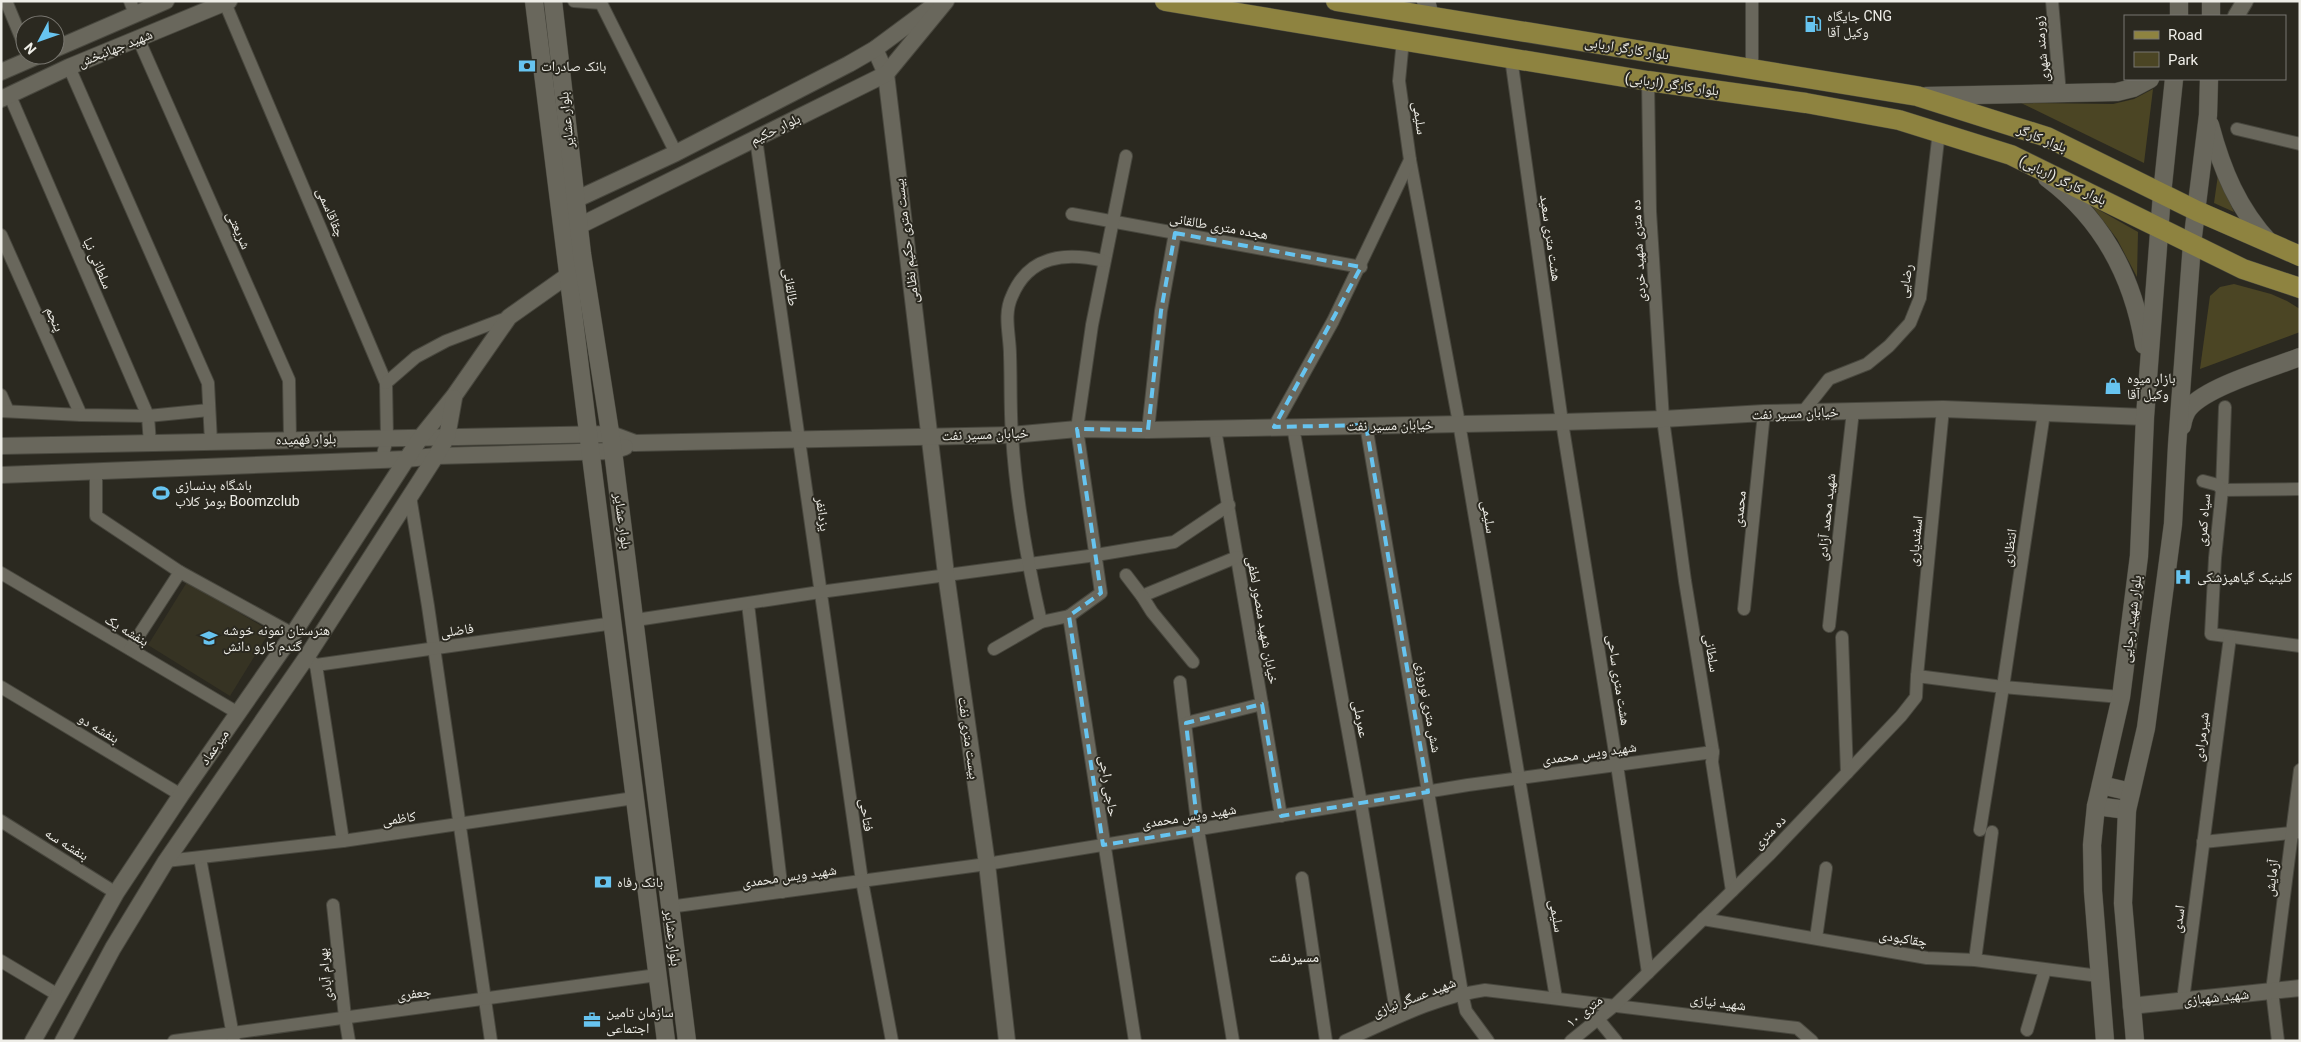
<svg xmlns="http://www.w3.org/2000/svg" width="2301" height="1042" font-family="Roboto,'Noto Naskh Arabic',sans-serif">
  <rect width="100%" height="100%" fill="#2b2920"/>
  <polygon fill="#363323" points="187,582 270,631 230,696 148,645"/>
  <g fill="#4b4524">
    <polygon points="2153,89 2144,163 2021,103 2113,104 2134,99"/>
    <polygon points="2218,175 2234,212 2214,203"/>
    <polygon points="2092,206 2138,232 2137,277 2117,239"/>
    <polygon points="2234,284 2271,294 2287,301 2300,309 2300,332 2200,369 2210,296 2220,287"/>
  </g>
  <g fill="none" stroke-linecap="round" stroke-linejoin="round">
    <g stroke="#48473e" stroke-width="14">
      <g id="minor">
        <polyline points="6,1 25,47"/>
        <polyline points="130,1 135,14"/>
        <polyline points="574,1 601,3 676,153"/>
        <polyline points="1752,1 1752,68"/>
        <polyline points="2052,1 2060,94"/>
        <polyline points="225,3 386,383 387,438 382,459"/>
        <polyline points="138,38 289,380 290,439"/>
        <polyline points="1403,40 1399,81 1410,160 1459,423 1556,998"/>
        <polyline points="1511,58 1562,422 1617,765 1648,973"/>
        <polyline points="69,67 208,383 211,442"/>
        <polyline points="1648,81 1650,211 1663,419 1685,581 1713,752 1712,762 1732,891"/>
        <polyline points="10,96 148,416 150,444"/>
        <polyline points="2237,129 2300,144"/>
        <polyline points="756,139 862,881 892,1041"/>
        <polyline points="1072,214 1361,267"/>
        <polyline points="1,235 81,415"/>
        <polyline points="386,383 416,357 446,341 509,317"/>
        <polyline points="1,395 8,411"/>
        <polyline points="2225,407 2222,490 2300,489"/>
        <polyline points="1,411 81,415 148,416 209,410"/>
        <polyline points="1803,412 1829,379 1867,364 1889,346 1910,323 1920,298 1939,131"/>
        <polyline points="1366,425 1462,993 1466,1011 1488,1041"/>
        <polyline points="1274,427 1333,321 1410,160"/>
        <polyline points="1293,427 1361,803 1397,1017"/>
        <polyline points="1215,429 1281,816"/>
        <polyline points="1148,430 1161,311 1175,233"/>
        <polyline points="96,472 96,516 180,572"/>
        <polyline points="2203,481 2218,485 2222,490 2215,558 2211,634 2300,646"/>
        <polyline points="410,496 428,606 491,1041"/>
        <polyline points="1,573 238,713"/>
        <polyline points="1126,575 1142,596 1237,557"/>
        <polyline points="1142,596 1152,612 1193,662"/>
        <polyline points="748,604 782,892"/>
        <polyline points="1744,609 1764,413"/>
        <polyline points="1069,616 1101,593 1077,429 1092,325 1126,156"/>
        <polyline points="636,620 820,592 1096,555 1174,542 1229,505"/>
        <path d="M1041,622C1027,561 1016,498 1012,435C1010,409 1011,382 1010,355C1010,335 1003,315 1012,296C1029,255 1066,252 1104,261"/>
        <polyline points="1829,626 1853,411"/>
        <polyline points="1842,637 1847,773"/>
        <polyline points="130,649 180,572 293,634"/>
        <polyline points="994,649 1041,622 1069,616 1135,1041"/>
        <polyline points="306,658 316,665 614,623"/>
        <polyline points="316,665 343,841"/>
        <polyline points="1917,676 1943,409"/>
        <polyline points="1180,682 1198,830 1233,1041"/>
        <polyline points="1,687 181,795"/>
        <polyline points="1186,723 1262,704"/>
        <polyline points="1,821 116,893"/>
        <polyline points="1980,830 2003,687 2044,413"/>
        <polyline points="2203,842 2300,832"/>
        <polyline points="200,858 234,1041"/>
        <polyline points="166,861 343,841 634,798"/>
        <polyline points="1302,878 1326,1041"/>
        <polyline points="333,905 345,1017 349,1041"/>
        <polyline points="669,907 987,864 1468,785 1713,752"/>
        <polyline points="1703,919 1927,958 1975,960 2099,976"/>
        <polyline points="1816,938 1826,868"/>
        <polyline points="1975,960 1992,832"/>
        <polyline points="1,961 58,995"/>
        <polyline points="2183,1000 2230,637"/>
        <polyline points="1598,1019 1616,1041"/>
        <polyline points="2027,1030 2045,970"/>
        <polyline points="174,1041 657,975"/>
        <path d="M1345,1041C1390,1021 1436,997 1485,990L1797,1028L1812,1041"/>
        <polyline points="1571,1041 1615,1005 1769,855 1901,716 1916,697 1917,676 2003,687 2121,697"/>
        <polyline points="2278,1041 2272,991 2300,770"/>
      </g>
    </g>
    <g stroke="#48473e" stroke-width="18">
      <g id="tertiary">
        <polyline points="2236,16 2245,1"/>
        <polyline points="55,49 166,1"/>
        <polyline points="875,49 886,74 946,574 987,864 1007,1041"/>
        <polyline points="1,72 40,55"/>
        <polyline points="1,99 69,67 229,1"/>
        <polyline points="575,200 676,153 849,64 875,49 937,3"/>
        <polyline points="579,226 886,74 946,1"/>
        <polyline points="1,446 611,434 635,443 1012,435 1077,429 1148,430 1562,422 1663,419 1764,413 1943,409 2145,417"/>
        <polyline points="1,475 406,459 436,456 613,451 625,447"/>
        <polyline points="2131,1006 2300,988"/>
        <polyline points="33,1041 116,893 181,795 293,634 421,437 454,396 509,317 567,276"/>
        <polyline points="63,1041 113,948 166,861 306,658 436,456 447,437 454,398"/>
      </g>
    </g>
    <g stroke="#48473e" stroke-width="19">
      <g id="secondary">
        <path d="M534,1C577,348 621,694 666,1041"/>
        <polyline points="553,1 582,254 613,451 687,1041"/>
        <polyline points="1426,1 1430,16"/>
        <polyline points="2179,16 2179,1"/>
        <polyline points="2211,16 2211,1"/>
        <polyline points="1926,96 2117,92 2133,88 2150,79"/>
        <path d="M2210,125C2222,170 2238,209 2270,243"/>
        <path d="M2047,178C2102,219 2133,277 2144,345"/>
        <path d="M2182,426C2183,420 2185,413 2189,408C2208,386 2272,368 2300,357"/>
        <polyline points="2101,785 2131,792"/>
        <polyline points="2096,806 2127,810"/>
        <polyline points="2105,1041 2093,891 2092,845 2096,806 2121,697 2139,556 2145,417 2162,194 2174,79"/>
        <polyline points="2135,1041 2123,903 2127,810 2146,728 2173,524 2177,446 2192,244 2208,115 2209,79"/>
      </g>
    </g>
    <g stroke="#48473e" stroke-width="21">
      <g id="primary">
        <polyline points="1165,1 1648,81 1806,103 1899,120 2011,155 2243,269 2300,288"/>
        <polyline points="1336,1 1917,96 2047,137 2197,211 2300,256"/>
      </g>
    </g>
    <use href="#minor" stroke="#69675c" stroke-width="12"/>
    <use href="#tertiary" stroke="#69675c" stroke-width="16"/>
    <use href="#secondary" stroke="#69675c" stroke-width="18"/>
    <use href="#primary" stroke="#8e8340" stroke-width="20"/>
  </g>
  <path fill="none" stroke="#67c4f0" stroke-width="4" stroke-dasharray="10 6" stroke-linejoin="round" d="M1175,233L1361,267L1274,427L1366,425L1428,792L1281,816L1262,704L1186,723L1198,830L1103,845L1069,616L1101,593L1077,429L1148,430L1161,311Z"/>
  <defs>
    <g id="fuel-bare" transform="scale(1.35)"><path d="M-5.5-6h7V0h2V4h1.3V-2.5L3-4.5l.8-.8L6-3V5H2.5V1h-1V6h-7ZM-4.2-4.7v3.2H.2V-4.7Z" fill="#67c4f0" stroke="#2b2920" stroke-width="2.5" paint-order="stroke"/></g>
    <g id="bank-bare" transform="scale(1.35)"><path d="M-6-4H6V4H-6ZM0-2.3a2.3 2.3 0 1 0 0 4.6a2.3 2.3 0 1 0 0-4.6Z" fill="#67c4f0" stroke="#2b2920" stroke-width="2.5" paint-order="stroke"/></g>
    <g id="shop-bare" transform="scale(1.35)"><path d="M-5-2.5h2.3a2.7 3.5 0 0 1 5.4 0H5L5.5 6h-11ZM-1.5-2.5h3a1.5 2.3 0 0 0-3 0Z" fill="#67c4f0" stroke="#2b2920" stroke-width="2.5" paint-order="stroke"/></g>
    <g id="stadium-bare" transform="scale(1.35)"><path d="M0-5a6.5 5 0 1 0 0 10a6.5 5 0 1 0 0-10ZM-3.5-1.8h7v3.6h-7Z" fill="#67c4f0" stroke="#2b2920" stroke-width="2.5" paint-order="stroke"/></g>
    <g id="hospital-bare" transform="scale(1.35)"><path d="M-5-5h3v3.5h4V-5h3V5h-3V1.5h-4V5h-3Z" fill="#67c4f0" stroke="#2b2920" stroke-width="2.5" paint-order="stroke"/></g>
    <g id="school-bare" transform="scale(1.35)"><path d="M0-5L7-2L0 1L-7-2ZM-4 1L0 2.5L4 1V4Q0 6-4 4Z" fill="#67c4f0" stroke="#2b2920" stroke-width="2.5" paint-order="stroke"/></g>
    <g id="office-bare" transform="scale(1.35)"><path d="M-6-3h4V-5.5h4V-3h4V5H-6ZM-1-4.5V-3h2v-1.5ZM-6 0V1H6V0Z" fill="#67c4f0" stroke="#2b2920" stroke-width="2.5" paint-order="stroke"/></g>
  </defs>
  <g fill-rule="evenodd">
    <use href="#fuel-bare" x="1813" y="24"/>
    <use href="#bank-bare" x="527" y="66"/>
    <use href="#shop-bare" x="2113" y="386"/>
    <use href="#stadium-bare" x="161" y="493"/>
    <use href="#hospital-bare" x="2183" y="577"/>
    <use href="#school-bare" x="209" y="638"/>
    <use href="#bank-bare" x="603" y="882"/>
    <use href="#office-bare" x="592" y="1020"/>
  </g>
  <g text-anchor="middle" stroke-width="4" stroke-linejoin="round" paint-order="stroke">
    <g font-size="14" fill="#eeede7" stroke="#2b2920" text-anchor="start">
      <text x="1827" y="21">جایگاه CNG<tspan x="1827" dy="16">وکیل آقا</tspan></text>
      <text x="541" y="71">بانک صادرات</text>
      <text x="2127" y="383">بازار میوه<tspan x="2127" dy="16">وکیل آقا</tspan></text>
      <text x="175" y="490">باشگاه بدنسازی<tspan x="175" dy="16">بومز کلاب Boomzclub</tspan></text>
      <text x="2197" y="582">کلینیک گیاهپزشکی</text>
      <text x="223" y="635">هنرستان نمونه خوشه<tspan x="223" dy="16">گندم کارو دانش</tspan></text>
      <text x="617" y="887">بانک رفاه</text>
      <text x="606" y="1017">سازمان تامین<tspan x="606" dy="16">اجتماعی</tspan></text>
    </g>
    <g font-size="14" fill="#eeede7" stroke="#2b2920">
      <text transform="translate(115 48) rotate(-22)" y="5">شهید جهانبخش</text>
      <text transform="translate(1627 48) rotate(9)" y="5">بلوار کارگر اربابی</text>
      <text transform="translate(2041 49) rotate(-95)" y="5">زورمند شهری</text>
      <text transform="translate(1672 84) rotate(8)" y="5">بلوار کارگر (اربابی)</text>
      <text transform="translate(1420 118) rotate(82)" y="5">سلیمی</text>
      <text transform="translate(566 120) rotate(-96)" y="5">بلوار عشایر</text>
      <text transform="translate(775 129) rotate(-26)" y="5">بلوار حکیم</text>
      <text transform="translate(2042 138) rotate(22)" y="5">بلوار کارگر</text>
      <text transform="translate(2063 180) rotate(26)" y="5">بلوار کارگر (اربابی)</text>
      <text transform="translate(331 212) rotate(67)" y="5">چقاقاسمی</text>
      <text transform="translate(1219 226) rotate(10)" y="5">هجده متری طالقانی</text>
      <text transform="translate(239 230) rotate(66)" y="5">شریعتی</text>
      <text transform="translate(1551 238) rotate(82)" y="5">هشت متری سعید</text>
      <text transform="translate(906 241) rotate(-97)" y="5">بیست متری حکیم نظامی</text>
      <text transform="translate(1638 251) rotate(-93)" y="5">ده متری شهید خردی</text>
      <text transform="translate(98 263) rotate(67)" y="5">سلطانی نیا</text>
      <text transform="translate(1905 281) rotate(-80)" y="5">رضایی</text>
      <text transform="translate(791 287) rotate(82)" y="5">طالقانی</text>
      <text transform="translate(55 319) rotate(66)" y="5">پنجم</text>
      <text transform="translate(1795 413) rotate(-2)" y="5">خیابان مسیر نفت</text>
      <text transform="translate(1390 425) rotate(-1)" y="5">خیابان مسیر نفت</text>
      <text transform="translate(985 434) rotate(-2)" y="5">خیابان مسیر نفت</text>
      <text transform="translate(306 439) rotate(-1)" y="5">بلوار فهمیده</text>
      <text transform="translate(1739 509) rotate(-84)" y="5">محمدی</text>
      <text transform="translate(823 514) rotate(82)" y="5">یزدانفر</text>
      <text transform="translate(1489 517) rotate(81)" y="5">سلیمی</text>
      <text transform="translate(1826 517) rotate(-84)" y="5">شهید محمد آزادی</text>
      <text transform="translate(2203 520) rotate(-85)" y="5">سیاه کمری</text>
      <text transform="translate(623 521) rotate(82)" y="5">بلوار عشایر</text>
      <text transform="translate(1915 541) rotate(-84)" y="5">اسفندیاری</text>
      <text transform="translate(2009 548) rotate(-82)" y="5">انتظاری</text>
      <text transform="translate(2131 619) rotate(-83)" y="5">بلوار شهید رجایی</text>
      <text transform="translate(1263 620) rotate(80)" y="5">خیابان شهید منصور لطفی</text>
      <text transform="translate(127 630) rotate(31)" y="5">بنفشه یک</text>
      <text transform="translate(457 630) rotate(-8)" y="5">فاضلی</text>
      <text transform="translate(1712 653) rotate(81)" y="5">سلطانی</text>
      <text transform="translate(1619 680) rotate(81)" y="5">هشت متری ساحی</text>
      <text transform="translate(1429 707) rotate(80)" y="5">شش متری نوروزی</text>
      <text transform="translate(1361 719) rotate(80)" y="5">عمرملی</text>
      <text transform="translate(99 728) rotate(31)" y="5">بنفشه دو</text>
      <text transform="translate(2201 737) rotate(-83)" y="5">شیرمرادی</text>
      <text transform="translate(969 738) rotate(82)" y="5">بیست متری نفت</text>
      <text transform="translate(214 747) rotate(-55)" y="5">میرعماد</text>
      <text transform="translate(1589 753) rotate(-8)" y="5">شهید ویس محمدی</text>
      <text transform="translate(1109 786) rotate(81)" y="5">حاجی راجی</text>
      <text transform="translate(867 815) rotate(82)" y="5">فتاحی</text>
      <text transform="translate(1189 816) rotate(-9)" y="5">شهید ویس محمدی</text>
      <text transform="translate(399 818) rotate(-8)" y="5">کاظمی</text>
      <text transform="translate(1769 832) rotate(-46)" y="5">ده متری</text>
      <text transform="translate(67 844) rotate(32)" y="5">بنفشه سه</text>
      <text transform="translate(789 876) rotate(-8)" y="5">شهید ویس محمدی</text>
      <text transform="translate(2271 878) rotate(-83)" y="5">آزمایش</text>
      <text transform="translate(1557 916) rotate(80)" y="5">سلیمی</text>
      <text transform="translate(2178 919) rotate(-83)" y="5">اسدی</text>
      <text transform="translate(673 938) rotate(83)" y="5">بلوار عشایر</text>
      <text transform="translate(1903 938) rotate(9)" y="5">چقاکبودی</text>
      <text transform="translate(325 975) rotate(-96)" y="5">بهرام آبادی</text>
      <text transform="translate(414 993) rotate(-7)" y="5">جعفری</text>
      <text transform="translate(1414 997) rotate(-21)" y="5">شهید عسگر نیازی</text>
      <text transform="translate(2216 997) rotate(-6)" y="5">شهید شهبازی</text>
      <text transform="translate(1718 1002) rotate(7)" y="5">شهید نیازی</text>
      <text transform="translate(1584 1011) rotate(-39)" y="5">۱۰ متری</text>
    </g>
    <g font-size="15" fill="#eeede7" stroke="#2b2920">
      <text x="1294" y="962">مسیرنفت</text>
    </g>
  </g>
  <rect width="2301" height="1042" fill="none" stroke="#eeede7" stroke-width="5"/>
  <rect x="2124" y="15" width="162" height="65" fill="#2b2920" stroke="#797770"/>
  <rect x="2134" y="31" width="25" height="8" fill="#8e8340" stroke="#797770"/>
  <text x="2168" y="40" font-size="15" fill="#eeede7">Road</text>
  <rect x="2134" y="52" width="25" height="15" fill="#4b4524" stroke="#797770"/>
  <text x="2168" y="65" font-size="15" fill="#eeede7">Park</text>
  <g transform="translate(40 40) rotate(229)"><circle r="24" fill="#2b2920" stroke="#797770"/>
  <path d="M0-4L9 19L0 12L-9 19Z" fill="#67c4f0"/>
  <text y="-8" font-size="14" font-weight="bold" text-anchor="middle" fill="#eeede7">N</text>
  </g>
</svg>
